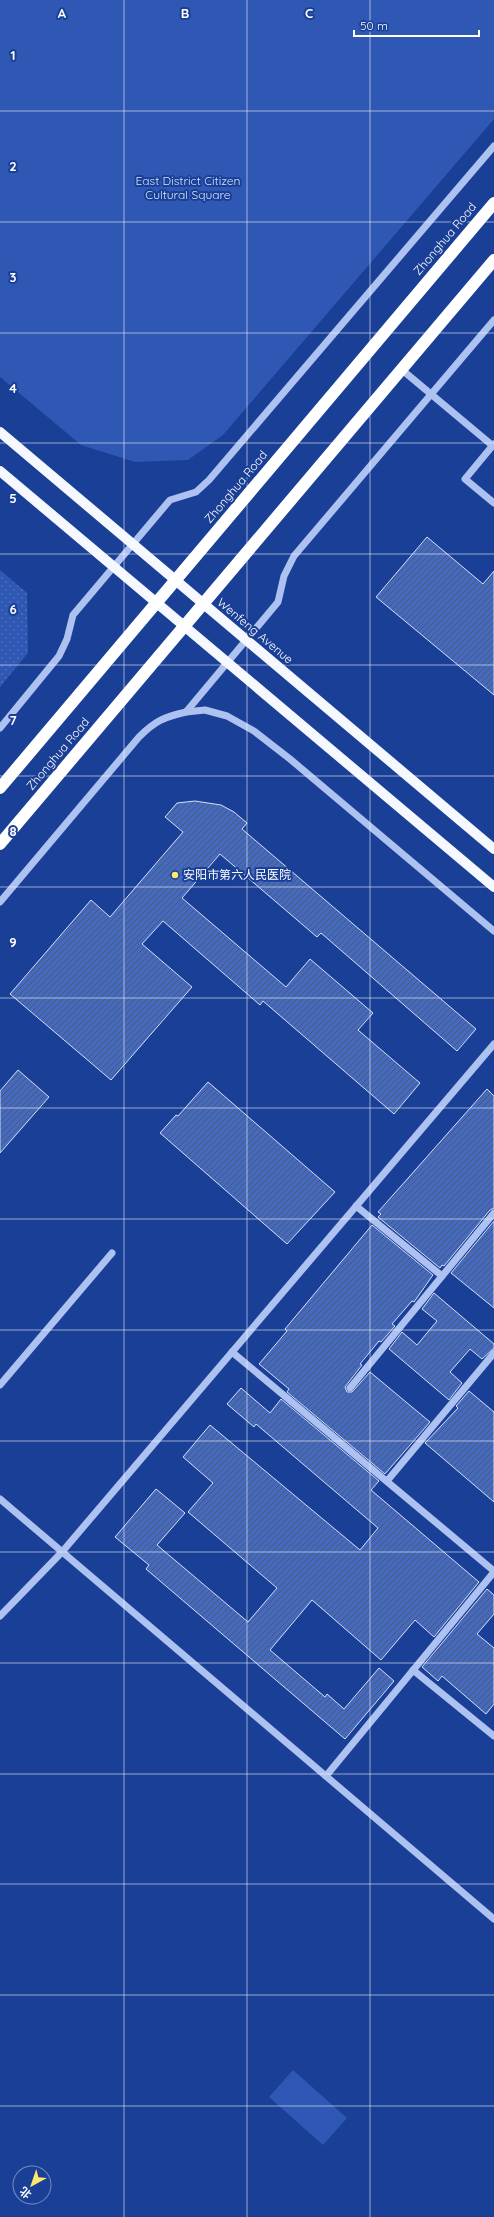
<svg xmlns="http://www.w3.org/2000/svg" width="494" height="2217" font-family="Quicksand,'Noto Sans SC',sans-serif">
  <defs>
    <pattern id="grass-dots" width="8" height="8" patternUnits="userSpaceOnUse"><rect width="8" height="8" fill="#2e58b4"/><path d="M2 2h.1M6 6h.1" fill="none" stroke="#4d71bf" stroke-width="1.8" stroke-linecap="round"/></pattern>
    <pattern id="building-hatch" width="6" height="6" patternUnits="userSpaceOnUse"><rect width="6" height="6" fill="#4469bd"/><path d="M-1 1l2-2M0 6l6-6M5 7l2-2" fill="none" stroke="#495879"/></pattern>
  </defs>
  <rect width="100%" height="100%" fill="#1a3f96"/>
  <polygon fill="url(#grass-dots)" points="0,570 27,593 28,653 0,687"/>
  <g fill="#2e58b4">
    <polygon points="0,0 494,0 494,119 223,435 188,460 135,462 81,445 0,377"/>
    <polygon points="293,2070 347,2118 323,2145 269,2097"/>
  </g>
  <g fill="url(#building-hatch)" stroke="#d4e0fb">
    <polygon points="427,537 483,584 494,571 494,695 376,597"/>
    <polygon points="195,801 221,805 234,812 247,823 242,829 476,1029 457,1051 321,933 317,937 220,854 182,898 286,987 310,959 373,1013 358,1030 420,1083 394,1114 263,1001 260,1005 163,921 142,944 192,987 111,1080 10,994 91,900 110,917 183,832 165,817 177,803"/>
    <polygon points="18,1070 49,1097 0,1153 0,1091"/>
    <polygon points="208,1082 335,1192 287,1244 160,1133 176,1115 178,1116"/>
    <polygon points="487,1089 494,1096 494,1208 490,1210 444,1266 442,1265 440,1268 378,1217 381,1214 378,1212"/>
    <polygon points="494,1221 494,1308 451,1273"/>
    <polygon points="372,1225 433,1275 414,1302 412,1301 392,1324 395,1326 381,1342 379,1341 360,1364 362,1365 345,1387 347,1392 352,1392 370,1372 430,1422 385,1474 287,1392 289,1389 259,1364 287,1331 285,1329"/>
    <polygon points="434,1293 494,1344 494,1348 482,1359 470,1349 450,1372 462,1383 449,1400 389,1349 402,1332 417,1345 437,1321 422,1309"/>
    <polygon points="241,1388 270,1413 281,1399 379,1481 371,1490 479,1582 434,1637 415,1620 381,1660 312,1600 270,1650 325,1697 327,1694 344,1709 379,1668 394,1681 345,1739 146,1569 149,1565 115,1537 156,1489 185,1513 157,1545 248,1622 277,1588 188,1512 213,1483 183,1457 210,1425 360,1550 378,1528 256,1424 254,1427 227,1404"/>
    <polygon points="469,1391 494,1412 494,1502 425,1443 458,1408 456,1406"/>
    <polygon points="487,1589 494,1595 494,1614 477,1634 494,1648 494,1704 486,1714 442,1676 438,1681 422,1667"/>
  </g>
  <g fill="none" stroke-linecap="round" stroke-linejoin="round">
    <g stroke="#adc2f0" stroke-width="7">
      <polyline points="401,369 493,446"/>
      <polyline points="494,444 465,479 494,503"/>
      <polyline points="186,712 205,710 227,716 254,731 290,759 494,931"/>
      <polyline points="0,728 59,656 67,639 73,615 170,500 196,492 209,480 494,146"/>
      <path d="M0,902L139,737C155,721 164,717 186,712L278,602L284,576L294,556L494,320"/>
      <polyline points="356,1206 442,1276"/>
      <polyline points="232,1352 494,1571"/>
      <polyline points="0,1385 112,1253"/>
      <polyline points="350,1388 494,1213"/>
      <polyline points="387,1481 494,1353"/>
      <polyline points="0,1499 494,1919"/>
      <polyline points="0,1616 62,1552 494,1044"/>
      <polyline points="413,1670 494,1736"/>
      <polyline points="326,1776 494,1572"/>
    </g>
    <g stroke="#f6f8ff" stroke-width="10">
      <polyline points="0,432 494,849"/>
      <polyline points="0,471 494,887"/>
    </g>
    <g stroke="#fff" stroke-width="12">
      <polyline points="0,788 494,203"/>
      <polyline points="0,844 494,260"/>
    </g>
  </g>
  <path fill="none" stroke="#fff" stroke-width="1" stroke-opacity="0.55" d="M124,0V2217M247,0V2217M370,0V2217M0,111H494M0,222H494M0,333H494M0,443H494M0,554H494M0,665H494M0,776H494M0,887H494M0,998H494M0,1108H494M0,1219H494M0,1330H494M0,1441H494M0,1552H494M0,1663H494M0,1774H494M0,1884H494M0,1995H494M0,2106H494"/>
  <circle fill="#ffe96c" stroke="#1a3f96" stroke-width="1.5" cx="175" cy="875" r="4"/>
  <g text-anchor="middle" stroke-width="4" stroke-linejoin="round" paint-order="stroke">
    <g font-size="12" fill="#d4e0fb" stroke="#1a3f96">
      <text x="188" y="185">East District Citizen<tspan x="188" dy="14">Cultural Square</tspan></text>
    </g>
    <g font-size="12" fill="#fff" stroke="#1a3f96">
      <text transform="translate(445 239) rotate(-50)" y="4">Zhonghua Road</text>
      <text transform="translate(236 487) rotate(-50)" y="4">Zhonghua Road</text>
      <text transform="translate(255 631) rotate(40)" y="4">Wenfeng Avenue</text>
      <text transform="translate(58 754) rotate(-50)" y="4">Zhonghua Road</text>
    </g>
    <g font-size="12" fill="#fff" stroke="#1a3f96" text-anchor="start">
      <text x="183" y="879">安阳市第六人民医院</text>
    </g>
  </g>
  <g font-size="13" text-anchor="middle" font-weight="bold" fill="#fff" stroke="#1a3f96" stroke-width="4" stroke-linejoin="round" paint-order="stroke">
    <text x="62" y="18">A</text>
    <text x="185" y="18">B</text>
    <text x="309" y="18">C</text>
    <text x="13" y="60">1</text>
    <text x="13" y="171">2</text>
    <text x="13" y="282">3</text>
    <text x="13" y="393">4</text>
    <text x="13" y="503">5</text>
    <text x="13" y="614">6</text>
    <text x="13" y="725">7</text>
    <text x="13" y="836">8</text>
    <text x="13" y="947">9</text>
  </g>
  <g transform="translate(32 2185) rotate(220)"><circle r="19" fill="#1a3f96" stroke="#768cc0"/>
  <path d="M0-3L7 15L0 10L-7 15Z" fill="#ffe96c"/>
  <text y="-6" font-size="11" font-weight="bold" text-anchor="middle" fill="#ffffff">北</text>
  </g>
  <path d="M354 30v6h125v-6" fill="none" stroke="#ffffff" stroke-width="2"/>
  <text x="360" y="30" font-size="12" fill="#ffffff" stroke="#1a3f96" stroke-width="3" paint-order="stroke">50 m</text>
</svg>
